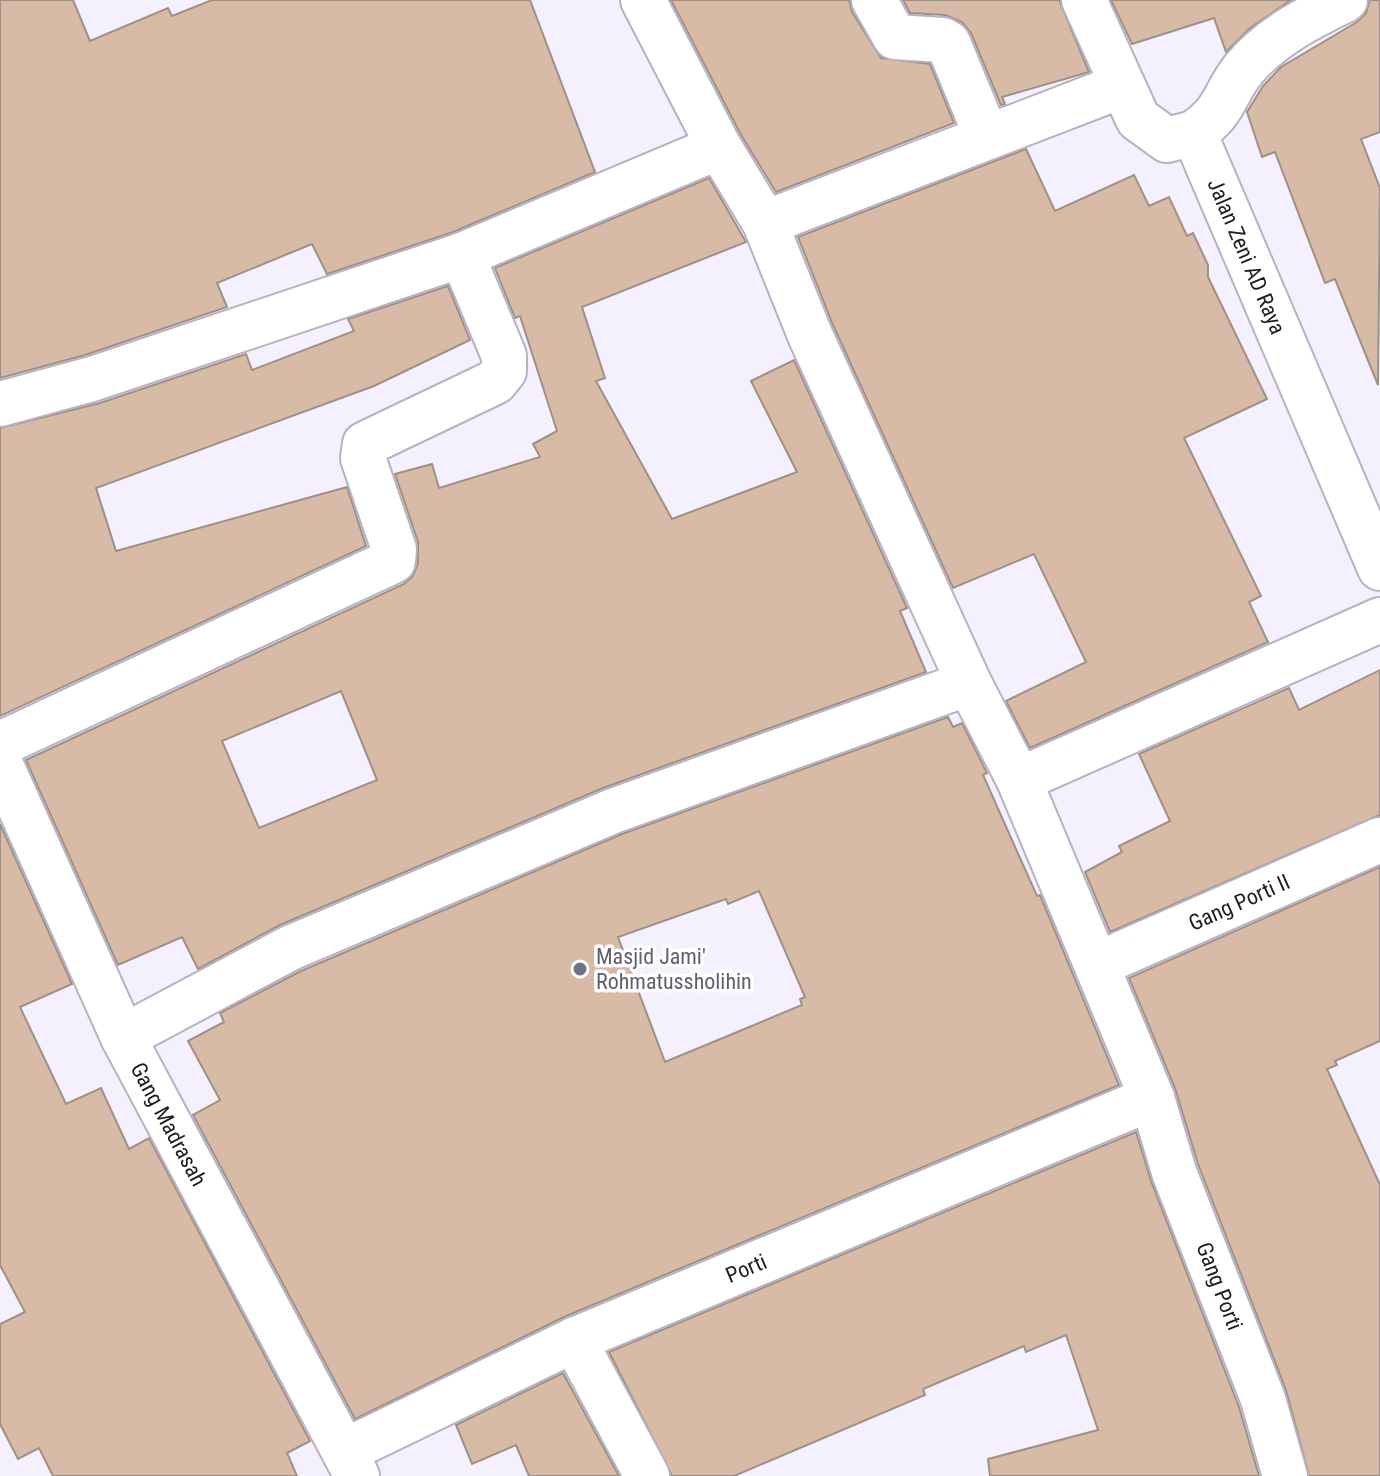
<svg xmlns="http://www.w3.org/2000/svg" width="1380" height="1476" font-family="'Roboto Condensed',sans-serif">
  <rect width="100%" height="100%" fill="#f5f0fe"/>
  <g fill="#d8bba6" stroke="#9f9086" stroke-width="2" fill-rule="evenodd">
    <polygon points="0,0 73,0 90,41 168,8 172,16 212,0 530,0 595,172 453,232 327,274 312,244 217,283 227,307 85,355 0,378"/>
    <polygon points="671,0 849,0 852,12 881,58 930,64 954,123 776,192 741,135"/>
    <polygon points="903,0 1059,0 1089,72 1002,97 1005,104 1001,105 971,33 962,22 945,15 910,13"/>
    <polygon points="1111,0 1291,0 1250,28 1226,52 1214,18 1132,44"/>
    <polygon points="1370,0 1380,0 1380,132 1361,139 1380,188 1378,385 1335,279 1325,283 1275,152 1262,157 1247,112 1263,86 1281,67 1357,22 1366,13"/>
    <polygon points="1026,149 1055,211 1134,175 1149,206 1169,197 1187,236 1193,233 1208,265 1208,277 1267,399 1184,438 1261,596 1249,602 1268,642 1030,748 1006,701 1086,662 1034,554 953,588 833,325 798,237"/>
    <path d="M709,178L746,242L582,307L605,378L596,381L672,519L797,472L751,381L794,360L907,608L900,611L926,672L603,788L280,925L198,969L182,937L118,965L26,760L404,584L413,576L418,563V542L395,474L432,464L439,488L540,457L533,444L557,431L520,316L515,318L495,268ZM341,691L377,780L259,828L222,741Z"/>
    <polygon points="448,286 470,340 374,386 96,488 116,551 347,487 366,546 0,716 0,428 100,403 246,354 252,370 354,331 348,319"/>
    <polygon points="1380,670 1380,815 1110,932 1085,872 1122,852 1119,846 1170,821 1139,754 1289,688 1299,710"/>
    <path d="M948,717L953,727L962,723L987,773L983,775L1037,896L1040,895L1119,1085L564,1317L355,1419L193,1115L220,1100L188,1041L224,1022L220,1013L301,971L622,834ZM759,891L805,997L800,999L802,1005L665,1062L618,937L726,899L728,904Z"/>
    <polygon points="0,824 72,984 20,1007 66,1104 101,1088 129,1149 149,1138 310,1441 287,1453 297,1476 53,1476 39,1448 18,1459 0,1424 0,1324 25,1312 0,1265"/>
    <polygon points="1380,867 1380,1041 1335,1061 1337,1065 1327,1069 1380,1185 1380,1476 1309,1476 1286,1390 1198,1164 1175,1088 1129,978"/>
    <polygon points="1136,1132 1151,1181 1239,1407 1259,1476 990,1476 988,1459 1098,1430 1066,1335 1026,1352 1024,1346 923,1389 925,1395 734,1476 672,1476 609,1352"/>
    <polygon points="563,1373 619,1476 529,1476 516,1445 472,1464 456,1425"/>
  </g>
  <g fill="none" stroke-linecap="round" stroke-linejoin="round">
    <g stroke="#b7b2c2" stroke-width="48">
      <g id="street">
        <polyline points="643,0 719,147 765,223 810,335 969,683 1019,780 1152,1098 1174,1172 1263,1399 1285,1476"/>
        <polyline points="874,0 895,37 943,40 948,43 986,135"/>
        <polyline points="1084,0 1138,119 1167,140 1194,133"/>
        <path d="M1345,0C1308,18 1270,37 1243,70C1222,97 1227,110 1194,133L1380,568"/>
        <polyline points="765,223 1121,86"/>
        <polyline points="0,404 92,379 462,255 719,147"/>
        <polyline points="0,744 393,561 394,549 363,458 365,444 495,382 504,371 504,356 462,255"/>
        <polyline points="0,763 123,1037 357,1476"/>
        <polyline points="1019,780 1380,620"/>
        <polyline points="1098,964 1380,840"/>
        <polyline points="123,1037 290,948 613,811 969,683"/>
        <polyline points="574,1340 647,1476"/>
        <polyline points="345,1451 574,1340 1152,1098"/>
      </g>
    </g>
    <use href="#street" stroke="#fff" stroke-width="44"/>
  </g>
  <circle fill="#6b7280" stroke="#fff" stroke-width="3" cx="580" cy="969" r="8"/>
  <g text-anchor="middle" stroke-width="7" stroke-linejoin="round" paint-order="stroke">
    <g font-size="22" fill="#1e1c22" stroke="#fff">
      <text transform="translate(1247 256) rotate(67)" y="8">Jalan Zeni AD Raya</text>
      <text transform="translate(1239 902) rotate(-24)" y="8">Gang Porti II</text>
      <text transform="translate(169 1124) rotate(62)" y="8">Gang Madrasah</text>
      <text transform="translate(746 1268) rotate(-23)" y="8">Porti</text>
      <text transform="translate(1220 1286) rotate(69)" y="8">Gang Porti</text>
    </g>
    <g font-size="22" fill="#5b616d" stroke="#fff" text-anchor="start">
      <text x="596" y="964">Masjid Jami'<tspan x="596" dy="25">Rohmatussholihin</tspan></text>
    </g>
  </g>
</svg>
